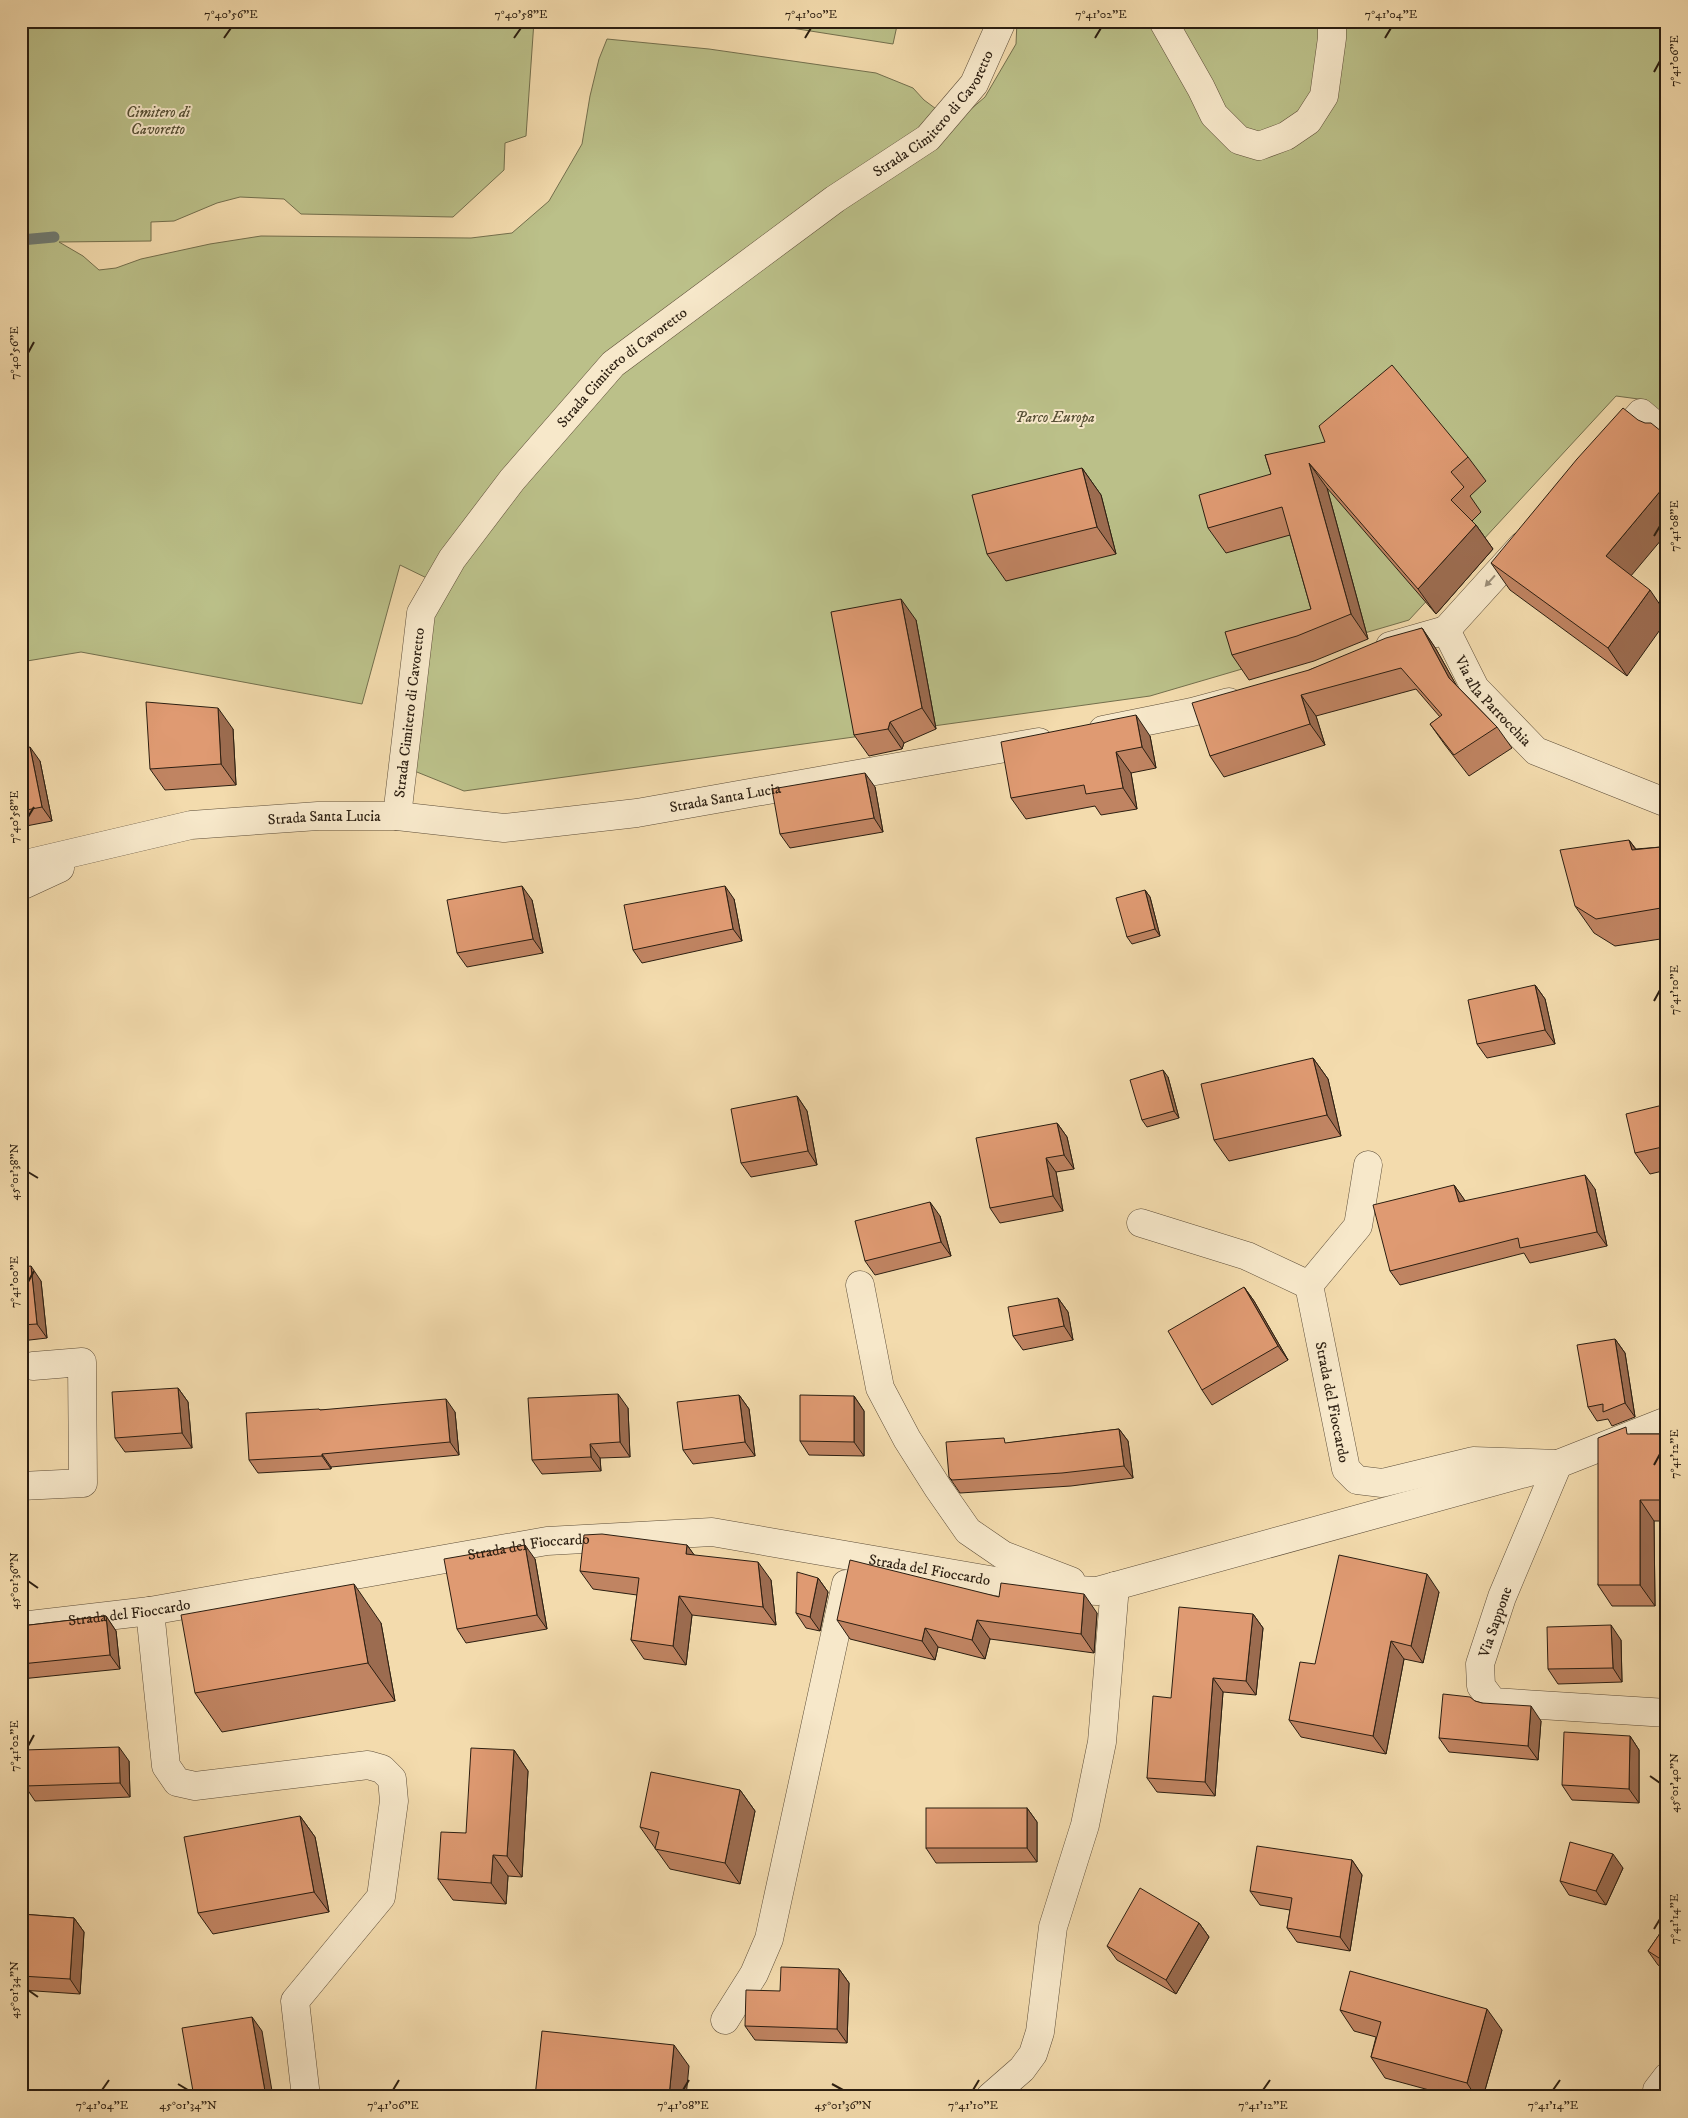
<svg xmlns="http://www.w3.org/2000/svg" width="1688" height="2118" font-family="'IM FELL DW Pica',serif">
  <rect width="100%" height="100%" fill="#f3dbad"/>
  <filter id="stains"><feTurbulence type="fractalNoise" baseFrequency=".004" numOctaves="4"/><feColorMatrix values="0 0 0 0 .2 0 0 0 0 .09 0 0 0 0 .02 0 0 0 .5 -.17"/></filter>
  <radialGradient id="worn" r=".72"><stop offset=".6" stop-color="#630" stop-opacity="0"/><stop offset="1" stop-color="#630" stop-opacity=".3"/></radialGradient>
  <g fill="#bbc089" stroke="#736f4d">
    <polygon points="21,21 534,21 526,136 505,143 504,170 453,217 301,214 284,199 240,197 217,203 174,221 151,222 151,241 59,242 83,256 99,270 116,268 141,259 210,244 261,236 471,238 512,233 549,201 582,144 590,96 599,59 607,39 709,49 876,73 913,88 924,100 955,123 985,97 1016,44 1017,21 1667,21 1667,417 1646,400 1616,396 1409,620 1150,696 464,791 397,764 437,583 400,565 362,704 81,652 21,662"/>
    <polygon points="747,21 898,21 893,44"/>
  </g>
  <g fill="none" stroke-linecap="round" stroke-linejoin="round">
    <polyline stroke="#707b72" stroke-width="11" points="21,240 54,237"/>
    <g stroke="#5d4d38" stroke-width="29">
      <g id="street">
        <polyline points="1163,21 1201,88 1214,115 1239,140 1259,146 1286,136 1308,121 1324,96 1332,38 1332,21"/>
        <polyline points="1611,447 1641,413 1667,435"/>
        <polyline points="1446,630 1522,546"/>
        <path id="s1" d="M1446,630L1475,688L1536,751L1667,803"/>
        <polyline points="1390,646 1446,630"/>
        <polyline points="1103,730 1192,712 1229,702"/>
        <path id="s2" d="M397,816L421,613L452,559L512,480L613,364L835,199L928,138L974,84L1002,21"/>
        <path id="s3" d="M21,865L191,825L318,816H397L504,828L637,813L1039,742"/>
        <polyline points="21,886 60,868"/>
        <path id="s4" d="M1368,1165L1358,1226L1309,1285L1346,1469L1357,1480L1382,1483L1473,1461L1558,1464L1502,1597L1480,1664L1481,1686L1493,1702L1667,1713"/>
        <polyline points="1141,1223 1247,1256 1309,1285"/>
        <polyline points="860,1285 880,1388 907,1439 938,1488 968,1531 1003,1555 1071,1581"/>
        <polyline points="21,1486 83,1483 82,1362 33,1366"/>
        <polyline points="150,1611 166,1766 177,1782 195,1786 368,1765 382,1769 392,1779 394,1801 381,1897 295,2001 306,2097"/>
        <path id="s5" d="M21,1626L150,1611L547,1541L712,1532L1035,1588L1097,1591L1558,1464L1667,1421"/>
        <polyline points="725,2020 754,1974 769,1939 846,1584"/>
        <polyline points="990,2097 1022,2069 1033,2054 1040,2032 1053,1927 1085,1825 1102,1742 1115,1586"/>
        <polyline points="1658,2097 1657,2090 1667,2077"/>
      </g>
    </g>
    <use href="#street" stroke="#f7e8ca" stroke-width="28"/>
  </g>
  <g fill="#c08462" stroke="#2b1e11">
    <polygon points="1265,455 1468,457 1486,481 1470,496 1481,512 1472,521 1476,525 1493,549 1436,614 1327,488 1368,639 1314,661 1249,680 1232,655 1311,609 1290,535 1226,553 1208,528 1271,474"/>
    <polygon points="1082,468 1101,495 1116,554 1006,581 987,554"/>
    <polygon points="1491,563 1631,576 1627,676 1510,590"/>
    <polygon points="916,620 936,729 904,743 902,749 869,756 854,735"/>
    <polygon points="1422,628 1436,649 1456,685 1497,727 1512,748 1469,776 1445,745 1430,724 1440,717 1416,689 1316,716 1325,745 1224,777 1210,756 1309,670"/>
    <polygon points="233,729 236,785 165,790 150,769"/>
    <polygon points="1150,736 1156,768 1131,773 1137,809 1101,815 1095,806 1026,819 1011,798"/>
    <polygon points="21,749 40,761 52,821 21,827"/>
    <polygon points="875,787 883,832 790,848 780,834"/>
    <polygon points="1629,840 1636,849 1661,847 1667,856 1667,938 1615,946 1594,933 1575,906"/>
    <polygon points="1145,890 1150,897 1160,936 1132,944 1127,937"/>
    <polygon points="734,899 742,941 642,963 633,950"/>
    <polygon points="532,900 543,953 467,967 457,953"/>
    <polygon points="1535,985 1545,999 1555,1044 1487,1058 1477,1044"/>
    <polygon points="1313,1058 1328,1079 1341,1136 1229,1161 1214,1140"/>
    <polygon points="1168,1077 1179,1118 1147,1127 1142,1120"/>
    <polygon points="797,1096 807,1111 817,1165 751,1177 741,1163"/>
    <polygon points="1667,1104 1667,1170 1650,1174 1635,1153"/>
    <polygon points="1057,1123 1067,1137 1074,1169 1056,1172 1063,1211 1000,1223 990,1208"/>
    <polygon points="1454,1185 1465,1201 1595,1189 1607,1246 1530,1263 1524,1253 1400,1285 1390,1271"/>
    <polygon points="940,1216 951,1256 875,1275 865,1261"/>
    <polygon points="21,1267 41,1281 47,1338 21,1341"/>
    <polygon points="1244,1287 1254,1301 1288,1360 1212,1405 1202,1390"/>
    <polygon points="1058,1298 1068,1312 1073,1340 1023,1350 1013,1336"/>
    <polygon points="1615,1339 1625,1353 1635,1417 1612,1426 1608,1419 1597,1421 1588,1407"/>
    <polygon points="178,1388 188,1402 192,1448 125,1452 115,1438"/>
    <polygon points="739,1395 749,1409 755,1456 693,1464 683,1450"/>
    <polygon points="854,1396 864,1411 864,1456 809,1455 800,1441"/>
    <polygon points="628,1408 630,1457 600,1458 601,1471 542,1474 532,1460"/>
    <polygon points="319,1409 320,1410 455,1412 459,1455 331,1467 331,1469 258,1473 249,1460"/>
    <polygon points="1119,1429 1128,1441 1133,1478 1071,1486 960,1493 949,1477 1008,1443"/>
    <polygon points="1630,1434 1667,1434 1667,1521 1654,1521 1655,1606 1612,1606 1598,1585"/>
    <polygon points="687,1545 694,1555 771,1580 776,1625 692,1615 686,1665 644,1659 631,1640 637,1595 593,1589 580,1571"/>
    <polygon points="535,1559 547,1629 466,1643 457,1629"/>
    <polygon points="818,1578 828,1592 820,1631 806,1628 796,1613"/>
    <polygon points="1439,1592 1423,1663 1404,1659 1386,1754 1301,1737 1289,1720 1315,1664"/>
    <polygon points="999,1597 1097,1613 1094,1653 990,1639 985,1659 938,1647 935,1660 850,1639 837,1620"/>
    <polygon points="1253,1614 1263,1628 1256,1695 1223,1692 1215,1796 1157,1792 1147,1778 1171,1698"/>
    <polygon points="106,1616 116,1631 120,1669 21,1679 21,1626"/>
    <polygon points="381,1623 395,1701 222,1732 195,1693"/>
    <polygon points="1621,1640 1622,1682 1558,1684 1548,1669"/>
    <polygon points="1475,1701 1541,1721 1538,1760 1449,1752 1439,1738"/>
    <polygon points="1630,1736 1639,1750 1639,1803 1572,1800 1562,1785"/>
    <polygon points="514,1750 528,1771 522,1877 508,1876 506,1904 453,1900 438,1879 466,1833"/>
    <polygon points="129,1761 130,1797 35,1801 25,1786"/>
    <polygon points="740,1790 755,1811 740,1884 670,1869 640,1827"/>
    <polygon points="1027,1808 1037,1822 1037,1862 936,1863 926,1848"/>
    <polygon points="300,1816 315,1837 329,1912 213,1934 198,1913"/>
    <polygon points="1352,1860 1362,1875 1350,1951 1297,1942 1287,1928 1290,1910 1260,1905 1250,1891"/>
    <polygon points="1623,1868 1606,1905 1569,1895 1560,1881"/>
    <polygon points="21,1914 74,1918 84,1932 80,1994 21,1990"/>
    <polygon points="1199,1923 1209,1937 1176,1994 1117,1960 1107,1946"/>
    <polygon points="1667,1923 1667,1971 1658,1965 1648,1951"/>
    <polygon points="839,1969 849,1983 847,2043 755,2040 745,2026 780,1991"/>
    <polygon points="1340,2010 1502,2030 1483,2097 1455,2097 1385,2078 1371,2057 1376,2037 1354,2031"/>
  </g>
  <g fill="#9c6c50" stroke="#2b1e11">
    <polygon points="1309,463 1327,488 1368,639 1351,614"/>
    <polygon points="1082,468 1101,495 1116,554 1097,527"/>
    <polygon points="1667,483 1667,533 1625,583 1606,556"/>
    <polygon points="1476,525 1493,549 1436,614 1418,589"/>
    <polygon points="1650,590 1667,615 1667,620 1627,676 1608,648"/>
    <polygon points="901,599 916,620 936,729 922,708"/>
    <polygon points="1422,628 1436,649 1464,699 1449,678"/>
    <polygon points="1301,695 1316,716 1325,745 1310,724"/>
    <polygon points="218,708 233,729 236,785 221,764"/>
    <polygon points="1136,715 1150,736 1156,768 1142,747"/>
    <polygon points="890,722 904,743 902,749 888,729"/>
    <polygon points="30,747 40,761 52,821 42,807"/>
    <polygon points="1116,752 1131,773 1137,809 1123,788"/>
    <polygon points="865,773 875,787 883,832 874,818"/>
    <polygon points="1629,840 1648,867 1632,850"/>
    <polygon points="1661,847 1667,856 1667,867"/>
    <polygon points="522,886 532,900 543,953 533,939"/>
    <polygon points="725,886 734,899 742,941 733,929"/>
    <polygon points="1145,890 1150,897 1160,936 1155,929"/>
    <polygon points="1535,985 1545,999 1555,1044 1545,1030"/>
    <polygon points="1313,1058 1328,1079 1341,1136 1327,1115"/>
    <polygon points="1163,1070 1168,1077 1179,1118 1174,1111"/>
    <polygon points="797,1096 807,1111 817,1165 808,1151"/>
    <polygon points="1057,1123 1067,1137 1074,1169 1064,1155"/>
    <polygon points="1046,1158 1056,1172 1063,1211 1053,1196"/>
    <polygon points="1585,1175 1595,1189 1607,1246 1597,1232"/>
    <polygon points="1454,1185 1464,1199 1469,1216 1459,1202"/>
    <polygon points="930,1202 940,1216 951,1256 941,1242"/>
    <polygon points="31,1266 41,1281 47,1338 37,1324"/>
    <polygon points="1244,1287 1254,1301 1288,1360 1278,1346"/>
    <polygon points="1058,1298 1068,1312 1073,1340 1064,1326"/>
    <polygon points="1615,1339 1625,1353 1635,1417 1625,1403"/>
    <polygon points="178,1388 188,1402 192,1448 182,1433"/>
    <polygon points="618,1394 628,1408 630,1457 620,1442"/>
    <polygon points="739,1395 749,1409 755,1456 745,1442"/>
    <polygon points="854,1396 864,1411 864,1456 854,1442"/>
    <polygon points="446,1399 455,1412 459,1455 450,1442"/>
    <polygon points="1119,1429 1128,1441 1133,1478 1124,1466"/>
    <polygon points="590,1444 600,1458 601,1471 591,1457"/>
    <polygon points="322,1454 331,1467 331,1469 322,1456"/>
    <polygon points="1640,1500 1654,1521 1655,1606 1640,1585"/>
    <polygon points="525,1545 535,1559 547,1629 537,1615"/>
    <polygon points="687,1545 700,1563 686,1554"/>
    <polygon points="758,1562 771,1580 776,1625 763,1607"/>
    <polygon points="1427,1574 1439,1592 1423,1663 1411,1646"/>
    <polygon points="818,1578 828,1592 820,1631 810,1617"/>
    <polygon points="354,1584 381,1623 395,1701 368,1663"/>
    <polygon points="1084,1594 1097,1613 1094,1653 1081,1634"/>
    <polygon points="679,1596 692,1615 686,1665 673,1646"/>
    <polygon points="1253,1614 1263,1628 1256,1695 1246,1681"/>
    <polygon points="106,1616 116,1631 120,1669 110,1655"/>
    <polygon points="977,1620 990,1639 985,1659 972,1640"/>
    <polygon points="1611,1625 1621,1640 1622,1682 1613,1668"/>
    <polygon points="925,1628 938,1647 935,1660 922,1641"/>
    <polygon points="1391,1641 1404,1659 1386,1754 1373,1736"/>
    <polygon points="1213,1678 1223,1692 1215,1796 1205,1782"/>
    <polygon points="1531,1706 1541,1721 1538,1760 1528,1746"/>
    <polygon points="1630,1736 1639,1750 1639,1803 1629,1789"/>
    <polygon points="119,1747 129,1761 130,1797 120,1783"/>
    <polygon points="514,1750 528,1771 522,1877 507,1856"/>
    <polygon points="740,1790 755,1811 740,1884 725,1863"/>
    <polygon points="1027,1808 1037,1822 1037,1862 1027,1848"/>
    <polygon points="300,1816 315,1837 329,1912 314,1892"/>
    <polygon points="1613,1854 1623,1868 1606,1905 1596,1891"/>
    <polygon points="493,1855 508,1876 506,1904 491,1883"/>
    <polygon points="1352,1860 1362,1875 1350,1951 1340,1937"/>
    <polygon points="74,1918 84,1932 80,1994 70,1979"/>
    <polygon points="1199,1923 1209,1937 1176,1994 1166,1980"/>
    <polygon points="839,1969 849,1983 847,2043 837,2029"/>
    <polygon points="1487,2009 1502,2030 1483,2097 1476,2097 1467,2083"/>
    <polygon points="252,2017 262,2031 273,2097 266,2097"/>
    <polygon points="674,2045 689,2066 686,2097 669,2097"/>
  </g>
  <g fill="#df9a72" stroke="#2b1e11">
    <polygon points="1392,365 1468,457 1451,472 1464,487 1451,500 1476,525 1418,589 1309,463 1351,614 1297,636 1232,655 1225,632 1311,609 1282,507 1208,528 1199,495 1271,474 1265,455 1325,442 1319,426"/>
    <polygon points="1623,408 1638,420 1645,423 1651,423 1667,436 1667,483 1606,556 1650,590 1608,648 1491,563 1577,459"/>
    <polygon points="1082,468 1097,527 987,554 972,495"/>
    <polygon points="901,599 922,708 890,722 888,729 854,735 831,612"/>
    <polygon points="1422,628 1449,678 1497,727 1454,755 1430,724 1442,715 1401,668 1301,695 1310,724 1210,756 1192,703 1309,670 1386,638"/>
    <polygon points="146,702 218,708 221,764 150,769"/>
    <polygon points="1136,715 1142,747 1116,752 1123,788 1086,794 1084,785 1011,798 1001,742"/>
    <polygon points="30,747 42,807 21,811 21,749"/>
    <polygon points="865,773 874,818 780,834 772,789"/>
    <polygon points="1629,840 1632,850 1661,847 1667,867 1667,907 1596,919 1575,906 1560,850"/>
    <polygon points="522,886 533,939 457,953 447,900"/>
    <polygon points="725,886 733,929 633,950 624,905"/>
    <polygon points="1145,890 1155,929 1127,937 1116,898"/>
    <polygon points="1535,985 1545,1030 1477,1044 1468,1000"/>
    <polygon points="1313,1058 1327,1115 1214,1140 1201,1084"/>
    <polygon points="1163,1070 1174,1111 1142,1120 1130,1080"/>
    <polygon points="797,1096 808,1151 741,1163 731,1109"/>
    <polygon points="1667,1104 1667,1146 1635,1153 1626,1114"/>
    <polygon points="1057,1123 1064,1155 1046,1158 1053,1196 990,1208 976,1138"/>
    <polygon points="1585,1175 1597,1232 1520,1248 1518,1238 1390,1271 1373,1205 1454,1185 1459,1202"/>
    <polygon points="930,1202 941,1242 865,1261 855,1221"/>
    <polygon points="31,1266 37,1324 21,1325 21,1267"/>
    <polygon points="1244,1287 1278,1346 1202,1390 1168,1331"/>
    <polygon points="1058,1298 1064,1326 1013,1336 1008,1307"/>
    <polygon points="1615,1339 1625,1403 1603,1412 1603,1404 1588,1407 1577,1345"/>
    <polygon points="178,1388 182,1433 115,1438 112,1392"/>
    <polygon points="618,1394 620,1442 590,1444 591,1457 532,1460 528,1398"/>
    <polygon points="739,1395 745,1442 683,1450 677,1402"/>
    <polygon points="800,1395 854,1396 854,1442 800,1441"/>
    <polygon points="446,1399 450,1442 322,1454 322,1456 249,1460 246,1413 319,1409 320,1410"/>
    <polygon points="1626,1427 1627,1434 1667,1434 1667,1500 1640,1500 1640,1585 1598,1585 1598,1438"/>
    <polygon points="1119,1429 1124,1466 1062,1473 952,1480 949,1477 946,1442 1004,1438 1005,1443"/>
    <polygon points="602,1534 687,1545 686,1554 758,1562 763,1607 679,1596 673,1646 631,1640 639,1578 580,1571 584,1535"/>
    <polygon points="525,1545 537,1615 457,1629 444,1559"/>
    <polygon points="1339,1555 1427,1574 1411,1646 1391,1641 1373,1736 1289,1720 1300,1662 1315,1664"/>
    <polygon points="850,1560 999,1597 1001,1583 1084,1594 1081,1634 977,1620 972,1640 925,1628 922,1641 837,1620"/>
    <polygon points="797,1572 818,1578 810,1617 796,1613"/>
    <polygon points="354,1584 368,1663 195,1693 181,1615"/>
    <polygon points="1179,1607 1253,1614 1246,1681 1213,1678 1205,1782 1147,1778 1153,1696 1171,1698"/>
    <polygon points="106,1616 110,1655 21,1664 21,1626"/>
    <polygon points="1611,1625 1613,1668 1548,1669 1547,1627"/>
    <polygon points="1443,1694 1470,1697 1475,1701 1482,1703 1531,1706 1528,1746 1439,1738"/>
    <polygon points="1564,1732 1630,1736 1629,1789 1562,1785"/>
    <polygon points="119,1747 120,1783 25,1786 24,1750"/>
    <polygon points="471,1748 514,1750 507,1856 493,1855 491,1883 438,1879 441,1832 466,1833"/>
    <polygon points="651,1772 740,1790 725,1863 655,1849 659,1832 640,1827"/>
    <rect x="926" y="1808" width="101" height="40"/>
    <polygon points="300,1816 314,1892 198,1913 184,1837"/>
    <polygon points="1570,1842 1613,1854 1596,1891 1560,1881"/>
    <polygon points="1257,1846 1352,1860 1340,1937 1287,1928 1292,1898 1250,1891"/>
    <polygon points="1140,1888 1199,1923 1166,1980 1107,1946"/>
    <polygon points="21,1914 74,1918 70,1979 21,1976"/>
    <polygon points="1667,1923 1667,1963 1648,1951"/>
    <polygon points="781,1967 839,1969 837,2029 745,2026 746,1990 780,1991"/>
    <polygon points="1350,1971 1487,2009 1467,2083 1371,2057 1381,2022 1340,2010"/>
    <polygon points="252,2017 266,2097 194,2097 182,2028"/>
    <polygon points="542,2031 674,2045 669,2097 535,2097"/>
  </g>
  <defs><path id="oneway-solid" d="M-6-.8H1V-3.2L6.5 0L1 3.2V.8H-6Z" transform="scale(1.25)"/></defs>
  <use fill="#9b8d77" href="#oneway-solid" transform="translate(1490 581) rotate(132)"/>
  <path fill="none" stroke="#2b1e11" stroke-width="2" d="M224,38L231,28M514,38L521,28M805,38L811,28M1095,38L1101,28M1385,38L1391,28M1654,72L1660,61M28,353L34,342M1654,536L1660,526M28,817L34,807M1654,1001L1660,990M28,1172L38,1178M28,1282L34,1271M1654,1465L1660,1454M28,1581L38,1588M28,1746L34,1735M1650,1776L1660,1783M1654,1929L1660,1919M28,1990L38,1997M178,2084L188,2090M832,2084L843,2090M102,2090L109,2080M393,2090L399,2080M683,2090L689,2080M973,2090L979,2080M1263,2090L1270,2080M1553,2090L1560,2080"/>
  <g text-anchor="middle" stroke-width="4" stroke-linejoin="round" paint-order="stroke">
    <g font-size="15" fill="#2b1e11" stroke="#f7e8ca">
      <text dy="5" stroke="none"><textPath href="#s2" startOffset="929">Strada Cimitero di Cavoretto</textPath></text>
      <text dy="5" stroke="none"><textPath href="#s2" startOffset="524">Strada Cimitero di Cavoretto</textPath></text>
      <text dy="5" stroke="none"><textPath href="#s1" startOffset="86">Via alla Parrocchia</textPath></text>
      <text dy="5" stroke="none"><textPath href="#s2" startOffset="104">Strada Cimitero di Cavoretto</textPath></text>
      <text dy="5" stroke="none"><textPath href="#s3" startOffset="712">Strada Santa Lucia</textPath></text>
      <text dy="5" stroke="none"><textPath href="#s3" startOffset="308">Strada Santa Lucia</textPath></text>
      <text dy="5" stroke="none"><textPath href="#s4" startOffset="258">Strada del Fioccardo</textPath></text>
      <text dy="5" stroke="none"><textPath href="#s5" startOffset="514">Strada del Fioccardo</textPath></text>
      <text dy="5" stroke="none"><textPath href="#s5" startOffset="919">Strada del Fioccardo</textPath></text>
      <text dy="5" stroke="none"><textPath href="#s5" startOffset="109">Strada del Fioccardo</textPath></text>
      <text transform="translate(1495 1622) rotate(-71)" y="5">Via Sappone</text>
    </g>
    <g font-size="15" font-style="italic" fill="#564f35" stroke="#f7e8ca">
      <text x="158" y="117">Cimitero di<tspan x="158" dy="17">Cavoretto</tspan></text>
      <text x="1055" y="422">Parco Europa</text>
    </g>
  </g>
  <rect width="1688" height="2118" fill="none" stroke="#f3dbad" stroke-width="55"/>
  <rect x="28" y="28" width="1632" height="2062" fill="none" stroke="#2b1e11" stroke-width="2"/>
  <g font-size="12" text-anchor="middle" fill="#2b1e11">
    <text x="231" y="18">7°40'56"E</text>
    <text x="521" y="18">7°40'58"E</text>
    <text x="811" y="18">7°41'00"E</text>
    <text x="1101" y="18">7°41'02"E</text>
    <text x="1391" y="18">7°41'04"E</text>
    <text transform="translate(1674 61) rotate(-90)" y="4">7°41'06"E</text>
    <text transform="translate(14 353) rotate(-90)" y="4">7°40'56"E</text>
    <text transform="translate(1674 526) rotate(-90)" y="4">7°41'08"E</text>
    <text transform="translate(14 817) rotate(-90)" y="4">7°40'58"E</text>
    <text transform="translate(1674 990) rotate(-90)" y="4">7°41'10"E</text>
    <text transform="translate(14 1172) rotate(-90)" y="4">45°01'38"N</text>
    <text transform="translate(14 1282) rotate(-90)" y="4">7°41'00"E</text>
    <text transform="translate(1674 1454) rotate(-90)" y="4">7°41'12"E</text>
    <text transform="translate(14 1581) rotate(-90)" y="4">45°01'36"N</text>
    <text transform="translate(14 1746) rotate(-90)" y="4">7°41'02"E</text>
    <text transform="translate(1674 1783) rotate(-90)" y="4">45°01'40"N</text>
    <text transform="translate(1674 1919) rotate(-90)" y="4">7°41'14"E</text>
    <text transform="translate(14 1990) rotate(-90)" y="4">45°01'34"N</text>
    <text x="102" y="2109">7°41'04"E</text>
    <text x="188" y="2109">45°01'34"N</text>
    <text x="393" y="2109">7°41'06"E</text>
    <text x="683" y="2109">7°41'08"E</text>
    <text x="843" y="2109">45°01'36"N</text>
    <text x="973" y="2109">7°41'10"E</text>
    <text x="1263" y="2109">7°41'12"E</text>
    <text x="1553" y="2109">7°41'14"E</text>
  </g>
  <rect width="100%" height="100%" filter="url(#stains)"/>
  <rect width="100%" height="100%" fill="url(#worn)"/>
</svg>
